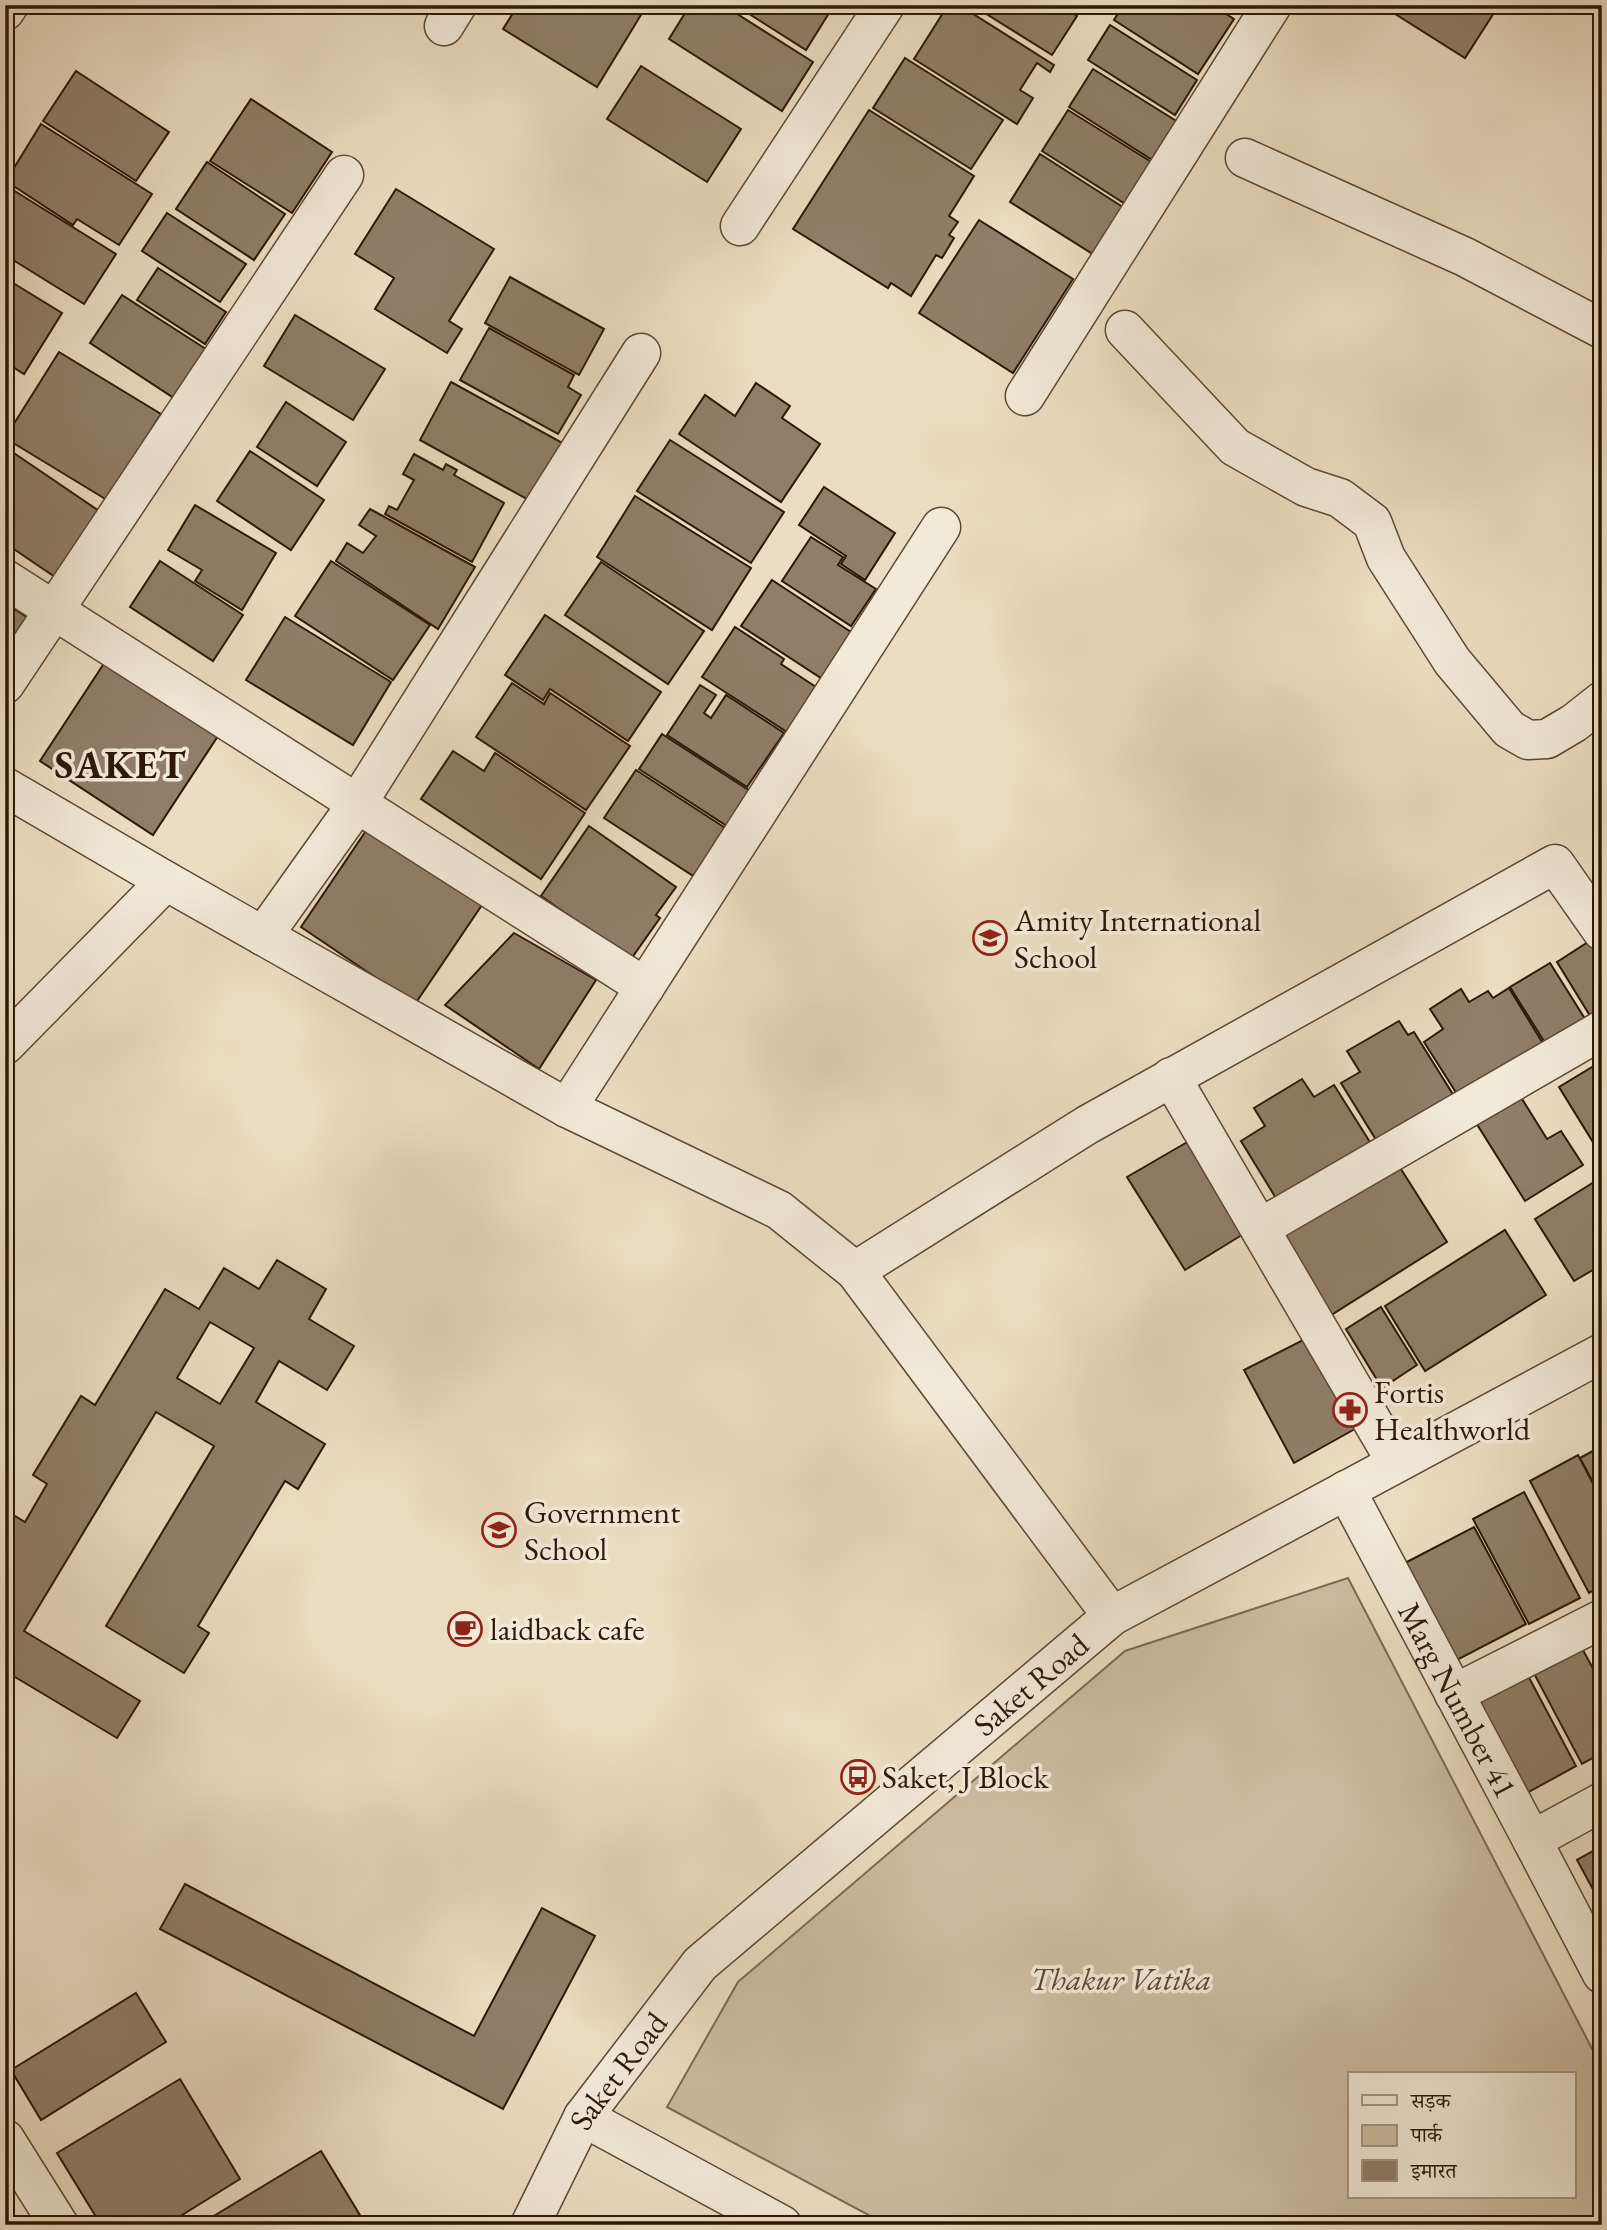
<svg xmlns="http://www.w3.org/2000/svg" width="1607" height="2230" font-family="'EB Garamond','Noto Serif Devanagari',serif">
  <rect width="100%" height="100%" fill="#ebddc1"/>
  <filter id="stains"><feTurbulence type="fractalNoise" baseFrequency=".00286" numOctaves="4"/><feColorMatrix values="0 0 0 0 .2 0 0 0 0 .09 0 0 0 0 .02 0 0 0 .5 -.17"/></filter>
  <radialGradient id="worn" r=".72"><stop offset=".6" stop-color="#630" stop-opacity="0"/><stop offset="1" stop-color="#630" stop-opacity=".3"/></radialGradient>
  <path fill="#cbbca1" stroke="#7c6a54" stroke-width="2" fill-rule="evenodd" d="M1348,1578L1602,2068V2225H887L667,2107L738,1982L1125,1651ZM1350,2074H1574V2197H1350Z"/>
  <g fill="#907e68" stroke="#2d1807" stroke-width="2" fill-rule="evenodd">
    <polygon points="518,5 647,5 597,87 503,29"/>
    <polygon points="690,5 723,5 813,62 782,111 669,39"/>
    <polygon points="735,5 834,5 806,50"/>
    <polygon points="948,5 959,5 1054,65 1050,72 1037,63 1020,90 1033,98 1017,124 914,59"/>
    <polygon points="972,5 1060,5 1077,16 1052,55"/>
    <polygon points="1068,5 1088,5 1082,14"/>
    <polygon points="1123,5 1212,5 1234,19 1198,74 1114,20"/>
    <polygon points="1381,5 1499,5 1465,58"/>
    <polygon points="1110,25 1197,80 1175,115 1088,60"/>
    <polygon points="905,58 1003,120 971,169 873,108"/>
    <polygon points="641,66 741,129 707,182 607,119"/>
    <polygon points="1093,69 1178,122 1154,161 1069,107"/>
    <polygon points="76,71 169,132 136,181 43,121"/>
    <polygon points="251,99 332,152 292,213 210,161"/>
    <polygon points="869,110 974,176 949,216 958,222 949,235 954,238 942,258 936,255 911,296 891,283 888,288 793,229"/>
    <polygon points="1068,110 1153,163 1127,205 1042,151"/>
    <polygon points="41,124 152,194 119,245 77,219 73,225 6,181"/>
    <polygon points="1040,154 1129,211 1099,258 1010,202"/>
    <polygon points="207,162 285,214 254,260 176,209"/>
    <polygon points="5,185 116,254 84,304 5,255"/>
    <polygon points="396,189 494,249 449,321 462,329 447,353 375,309 394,278 355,254"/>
    <polygon points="167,213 246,264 220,302 142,251"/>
    <polygon points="979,220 1073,279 1013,373 919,313"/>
    <polygon points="158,268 226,312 205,344 137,300"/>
    <polygon points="510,277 604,329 579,375 485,323"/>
    <polygon points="5,278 62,313 24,374 5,362"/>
    <polygon points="122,295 212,353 180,402 90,343"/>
    <polygon points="295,315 385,369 353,420 264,366"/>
    <polygon points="489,328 574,375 568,387 581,395 558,434 460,380"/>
    <polygon points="59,352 161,414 107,500 5,438"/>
    <polygon points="451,382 566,445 534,503 420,440"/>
    <polygon points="756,383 790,406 782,418 820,444 781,502 679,434 705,395 735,416"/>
    <polygon points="286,402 346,442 317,486 257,447"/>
    <polygon points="670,440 784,512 751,563 637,491"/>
    <polygon points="5,447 105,515 61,581 5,543"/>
    <polygon points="250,451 324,500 291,550 217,501"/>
    <polygon points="414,454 443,470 446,464 457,470 454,475 504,503 472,562 385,514 389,506 397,510 414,480 403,474"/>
    <polygon points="824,487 895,533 865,580 841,564 846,556 799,525"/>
    <polygon points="635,496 751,568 712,630 597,557"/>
    <polygon points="195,505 276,553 242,610 195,581 202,570 168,550"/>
    <polygon points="370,509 475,567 438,629 336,561 347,543 363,553 376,536 359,525"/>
    <polygon points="811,537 843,557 838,565 876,589 851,626 782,581"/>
    <polygon points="160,561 243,615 213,661 130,607"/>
    <polygon points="331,561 430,625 393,680 295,616"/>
    <polygon points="601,562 704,631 668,684 565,615"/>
    <polygon points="772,580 854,634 824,680 741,626"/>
    <polygon points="5,603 36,623 5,670"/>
    <polygon points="545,615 661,692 628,741 550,689 543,700 505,675"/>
    <polygon points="285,617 391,682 353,745 246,680"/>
    <polygon points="735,627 784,659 781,664 819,689 790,734 702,677"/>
    <polygon points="105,662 218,736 153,835 40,761"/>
    <polygon points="512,683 544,704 550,693 630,746 586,810 476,737"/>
    <polygon points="700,685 716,695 704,713 711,718 726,695 784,733 747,787 667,735"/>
    <polygon points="662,734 750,791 727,826 639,769"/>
    <polygon points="453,751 484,771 495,753 585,813 541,879 421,799"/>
    <polygon points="636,770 733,833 701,881 604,818"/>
    <polygon points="372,822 486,899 415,1004 301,927"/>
    <polygon points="589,826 676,887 656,915 660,918 631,959 541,896"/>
    <polygon points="514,933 596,980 539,1069 445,1005"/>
    <polygon points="1599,935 1602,940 1602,1013 1592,1019 1557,962"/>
    <polygon points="1550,963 1587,1022 1547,1046 1510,987"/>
    <polygon points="1509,988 1547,1050 1462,1102 1424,1042 1443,1029 1430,1009 1461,989 1469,1002 1488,991 1493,998"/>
    <polygon points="1399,1021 1408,1035 1414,1032 1459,1104 1383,1151 1341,1083 1360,1072 1347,1051"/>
    <polygon points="1602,1061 1602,1143 1596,1147 1559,1087"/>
    <polygon points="1302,1079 1314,1097 1334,1085 1375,1150 1282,1208 1241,1141 1265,1126 1254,1108"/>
    <polygon points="1517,1091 1547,1139 1561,1131 1583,1165 1525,1201 1473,1118"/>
    <polygon points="1196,1137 1250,1230 1185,1270 1127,1177"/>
    <polygon points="1394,1158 1447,1242 1328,1317 1275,1232"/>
    <polygon points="1602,1177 1602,1283 1593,1270 1574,1281 1535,1219"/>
    <polygon points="1505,1230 1546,1295 1425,1371 1385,1306"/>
    <path d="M277,1260L326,1289L309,1319L354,1346L327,1390L279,1361L256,1402L325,1444L298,1489L285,1481L198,1626L209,1633L184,1673L106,1626L214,1446L156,1412L24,1631L140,1701L117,1738L5,1671V1642L14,1627L5,1622V1510L25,1522L47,1484L33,1475L81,1396L95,1405L165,1289L199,1309L224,1268L259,1289ZM210,1322L254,1348L220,1404L177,1378Z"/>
    <polygon points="1381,1307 1417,1365 1382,1388 1346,1329"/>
    <polygon points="1309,1337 1362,1425 1294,1463 1244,1370"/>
    <polygon points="1602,1446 1602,1499 1580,1458"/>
    <polygon points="1578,1455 1602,1501 1602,1586 1589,1593 1530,1481"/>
    <polygon points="1524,1492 1580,1598 1529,1624 1473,1519"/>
    <polygon points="1474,1527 1526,1624 1455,1661 1403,1564"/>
    <polygon points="1578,1641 1602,1685 1602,1753 1582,1764 1530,1666"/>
    <polygon points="1526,1672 1576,1766 1527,1793 1477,1699"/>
    <polygon points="1602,1846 1602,1906 1577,1860"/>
    <polygon points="185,1884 474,2036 542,1908 595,1936 503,2109 160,1929"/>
    <polygon points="136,1993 166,2042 41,2120 11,2070"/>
    <polygon points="180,2079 240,2179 166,2225 101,2225 57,2153"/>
    <polygon points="321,2151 366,2225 199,2225"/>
    <polygon points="5,2200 20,2225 5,2225"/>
  </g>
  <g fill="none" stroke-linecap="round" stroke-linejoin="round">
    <g stroke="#5c4936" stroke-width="41">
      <g id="minor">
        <polyline points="5,11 9,5"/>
        <polyline points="444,26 457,5"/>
        <polyline points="1245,158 1465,257 1602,329"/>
        <polyline points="740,226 885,5"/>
        <polyline points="1125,330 1235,447 1306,487 1340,498 1372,522 1386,558 1452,661 1509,729 1528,740 1547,739 1574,723 1602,701"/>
        <polyline points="1025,396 1272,5"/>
        <polyline points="5,579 645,987"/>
        <polyline points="5,684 344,175"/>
        <polyline points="5,787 166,881 567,1108 779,1210 855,1271 1112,1616"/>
        <polyline points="263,936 357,804 641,353"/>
        <polyline points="5,1045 166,881"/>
        <polyline points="1171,1077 1396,1462"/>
        <polyline points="567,1108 941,527"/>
        <polyline points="1260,1228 1602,1030"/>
        <polyline points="855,1271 1087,1125 1555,864 1602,931"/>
        <path id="s1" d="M1346,1490L1532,1840L1602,1802"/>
        <polyline points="1454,1694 1602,1619"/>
        <polyline points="1532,1840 1602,1974"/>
        <polyline points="583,2117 782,2225"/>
        <polyline points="5,2139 59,2225"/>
        <path id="s2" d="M530,2225L583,2117L700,1964L1112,1616L1602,1353"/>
      </g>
    </g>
    <use href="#minor" stroke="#f2e9d7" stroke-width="38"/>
  </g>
  <defs>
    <g id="school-ring" transform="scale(1.75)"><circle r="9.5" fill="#f2e9d7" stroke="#8f2418" stroke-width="1.5"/><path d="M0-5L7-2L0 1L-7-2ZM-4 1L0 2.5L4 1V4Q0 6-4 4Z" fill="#8f2418"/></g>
    <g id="pharmacy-ring" transform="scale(1.75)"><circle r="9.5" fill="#f2e9d7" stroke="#8f2418" stroke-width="1.5"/><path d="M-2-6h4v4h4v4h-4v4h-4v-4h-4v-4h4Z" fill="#8f2418"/></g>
    <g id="cafe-ring" transform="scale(1.75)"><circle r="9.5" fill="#f2e9d7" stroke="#8f2418" stroke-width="1.5"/><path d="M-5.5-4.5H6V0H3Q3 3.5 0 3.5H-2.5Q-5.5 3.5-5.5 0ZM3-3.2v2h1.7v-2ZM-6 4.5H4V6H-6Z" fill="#8f2418"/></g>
    <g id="bus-ring" transform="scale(1.75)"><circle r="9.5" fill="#f2e9d7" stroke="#8f2418" stroke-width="1.5"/><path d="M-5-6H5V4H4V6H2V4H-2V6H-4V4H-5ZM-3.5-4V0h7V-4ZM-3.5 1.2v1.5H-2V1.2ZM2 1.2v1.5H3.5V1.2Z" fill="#8f2418"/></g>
  </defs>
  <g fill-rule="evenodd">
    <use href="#school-ring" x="990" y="938"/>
    <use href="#pharmacy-ring" x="1350" y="1410"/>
    <use href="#school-ring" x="499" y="1530"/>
    <use href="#cafe-ring" x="465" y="1629"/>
    <use href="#bus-ring" x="858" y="1777"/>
  </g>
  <g text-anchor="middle" stroke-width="7" stroke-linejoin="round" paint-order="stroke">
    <g font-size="32" fill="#2d1807" stroke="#f2e9d7" text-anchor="start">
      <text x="1014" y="931">Amity International<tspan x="1014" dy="37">School</tspan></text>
      <text x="1374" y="1403">Fortis<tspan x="1374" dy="37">Healthworld</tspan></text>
      <text x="524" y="1523">Government<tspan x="524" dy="37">School</tspan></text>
      <text x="490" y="1640">laidback cafe</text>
      <text x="882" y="1788">Saket, J Block</text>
    </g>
    <g font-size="32" fill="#2d1807" stroke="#f2e9d7">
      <text dy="11" stroke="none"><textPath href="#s2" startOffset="746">Saket Road</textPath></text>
      <text dy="11" stroke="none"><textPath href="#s1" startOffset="238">Marg Number 41</textPath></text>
      <text dy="11" stroke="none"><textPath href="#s2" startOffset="178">Saket Road</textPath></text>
    </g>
    <g font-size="32" font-style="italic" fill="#5c4935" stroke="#f2e9d7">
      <text x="1121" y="1990">Thakur Vatika</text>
    </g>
    <g font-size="38" font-weight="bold" letter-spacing="2" fill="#2d1807" stroke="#f2e9d7">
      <text x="121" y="778">SAKET</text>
    </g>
  </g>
  <rect width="1607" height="2230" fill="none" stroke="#ebddc1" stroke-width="28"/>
  <rect x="7" y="7" width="1593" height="2216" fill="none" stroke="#2d1807" stroke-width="3.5"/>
  <rect x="14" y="14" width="1579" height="2202" fill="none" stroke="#2d1807" stroke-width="2"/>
  <rect x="1348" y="2072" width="228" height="126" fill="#f2e9d7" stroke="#a39584" stroke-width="2"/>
  <rect x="1362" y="2095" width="35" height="10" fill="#f2e9d7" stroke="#a39584" stroke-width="2"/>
  <text x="1411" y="2108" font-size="21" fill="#2d1807">सड़क</text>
  <rect x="1362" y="2125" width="35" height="21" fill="#cbbca1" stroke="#a39584" stroke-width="2"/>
  <text x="1411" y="2142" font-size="21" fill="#2d1807">पार्क</text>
  <rect x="1362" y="2160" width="35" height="21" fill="#907e68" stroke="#a39584" stroke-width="2"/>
  <text x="1411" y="2178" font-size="21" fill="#2d1807">इमारत</text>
  <rect width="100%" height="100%" filter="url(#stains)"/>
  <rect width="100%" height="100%" fill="url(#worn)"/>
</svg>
